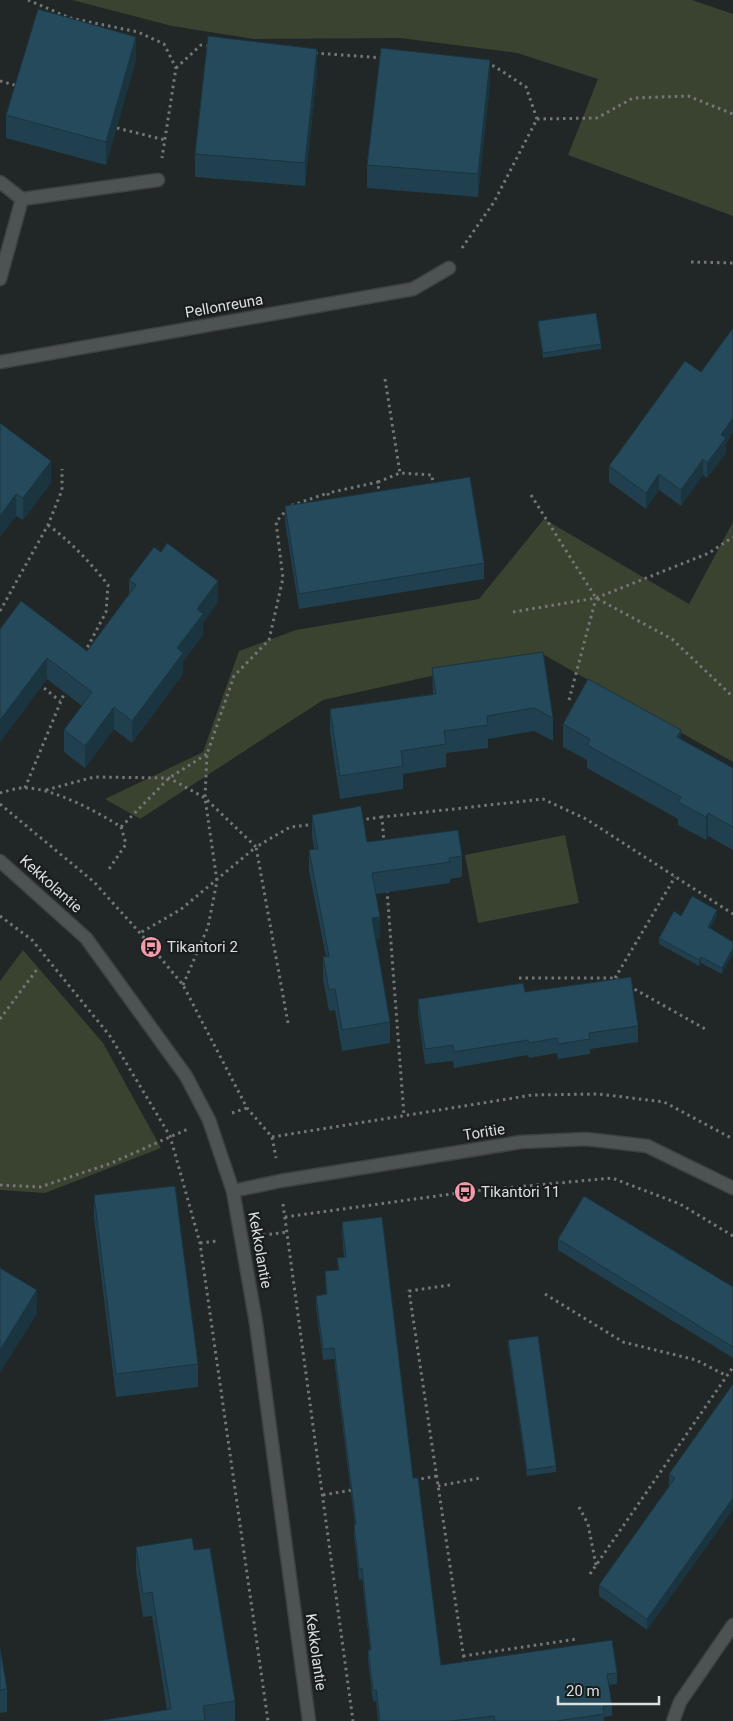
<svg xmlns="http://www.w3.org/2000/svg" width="733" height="1721" font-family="Roboto,sans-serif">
  <rect width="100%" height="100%" fill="#212626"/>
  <g fill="#3a4230">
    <polygon points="72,0 692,0 733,14 733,216 568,155 598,79 517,53 400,38 254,39 172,26"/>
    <polygon points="544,519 689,604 733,522 733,762 539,652 323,700 140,819 105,799 203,752 239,651 296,630 479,599"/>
    <polygon points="565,835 579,903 478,923 465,855"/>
    <polygon points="23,950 103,1043 161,1148 45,1193 0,1190 0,981"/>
  </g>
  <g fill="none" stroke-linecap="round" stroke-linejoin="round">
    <g stroke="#3d4141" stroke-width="15">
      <g id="service">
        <polyline points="0,182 22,199 0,279"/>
        <polyline points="22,199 158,180"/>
      </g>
    </g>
    <g stroke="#3d4141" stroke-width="15">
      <g id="minor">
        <polyline points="0,362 413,289 449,268"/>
        <polyline points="673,1721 680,1702 733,1625"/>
      </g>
    </g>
    <g stroke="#3d4141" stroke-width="15">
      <g id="tertiary">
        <polyline points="0,861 86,938 186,1076 209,1120 233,1191 256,1323 309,1721"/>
        <polyline points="233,1191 280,1181 521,1142 586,1139 647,1146 733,1188"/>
      </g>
    </g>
    <g stroke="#737777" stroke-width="3" stroke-dasharray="2.5 4" stroke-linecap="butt">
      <polyline points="28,0 70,18 138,32 164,44 176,68 162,158"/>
      <polyline points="315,53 384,58"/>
      <polyline points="176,68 201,45 209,46"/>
      <polyline points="0,81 18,86"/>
      <polyline points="537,119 597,118 633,98 688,96 733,114"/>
      <polyline points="117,128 165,140"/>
      <polyline points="462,248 494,202 537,119 526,87 494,66 487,66"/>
      <polyline points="691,262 733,263"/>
      <polyline points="385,379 400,473"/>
      <polyline points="379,495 378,482 400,473 432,475 433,487"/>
      <polyline points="531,495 596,598 672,639 733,697"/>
      <polyline points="329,502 328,493 378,482"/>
      <path d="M48,525C71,542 90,562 108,585L106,612L85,652"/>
      <polyline points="0,611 48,525 62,490 62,469"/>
      <polyline points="513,612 596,598 709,553 733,537"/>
      <polyline points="39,684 60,701"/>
      <polyline points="569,700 596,598"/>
      <polyline points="25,788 66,689"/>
      <polyline points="46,790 94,777 169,778 205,798 256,847 180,910 140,933"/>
      <path d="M0,793C8,791 18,787 27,788C55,789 98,812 121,827L126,844L107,872"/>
      <polyline points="0,804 94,882 140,933 183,985 247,1108 272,1137 276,1158"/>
      <polyline points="360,820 382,817"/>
      <polyline points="121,827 169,778 207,754"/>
      <polyline points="384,844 382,817 543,799 586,819 733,914"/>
      <polyline points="387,890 404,1116"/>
      <polyline points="0,916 32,940 110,1036 170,1136 200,1243 268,1721"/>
      <polyline points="519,978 615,978 620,980"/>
      <polyline points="615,978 675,877"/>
      <polyline points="183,985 208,927 217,881 205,798 207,754 234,676 269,640 283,578 276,522 290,506 328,493"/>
      <polyline points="629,986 707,1030"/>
      <polyline points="0,1019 38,968"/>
      <polyline points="288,1023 256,847 290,827 316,824"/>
      <polyline points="232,1113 247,1108"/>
      <polyline points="272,1137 532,1095 599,1094 664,1102 733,1139"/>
      <polyline points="0,1185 40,1187 109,1164 188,1129"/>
      <polyline points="283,1204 353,1721"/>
      <polyline points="285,1217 473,1191 612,1178 680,1204 733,1236"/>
      <polyline points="263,1235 288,1232"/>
      <polyline points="200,1243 218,1241"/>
      <polyline points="450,1285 409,1291 465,1666"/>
      <polyline points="545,1294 623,1342 696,1360 727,1376"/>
      <polyline points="415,1480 437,1476"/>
      <polyline points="438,1486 480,1478"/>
      <polyline points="323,1495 352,1490"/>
      <polyline points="579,1507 588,1524 596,1565"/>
      <polyline points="590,1574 733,1367"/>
      <polyline points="463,1656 577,1639"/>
    </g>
    <use href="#service" stroke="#4d5353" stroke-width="12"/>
    <use href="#minor" stroke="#4d5353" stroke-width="12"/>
    <use href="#tertiary" stroke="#4d5353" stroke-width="12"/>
  </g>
  <g fill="#20404f">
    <polygon points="136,60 106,165 6,138 6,115"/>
    <polygon points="317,72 305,186 195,177 195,154"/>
    <polygon points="490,83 478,197 367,188 367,165"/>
    <polygon points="538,321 601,344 601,349 543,358 538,327"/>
    <polygon points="0,423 51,483 23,520 16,516 0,537"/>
    <polygon points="726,444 726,453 707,478 703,475 681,506 659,490 646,509 609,482 609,466"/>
    <polygon points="285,506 484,563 484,579 299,609 285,522"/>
    <polygon points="129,580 218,602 203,623 203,635 183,662 183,674 132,743 114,729 85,768 64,752 64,730 82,706 47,679 0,742 0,629 87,651 129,594"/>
    <polygon points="543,652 553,718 553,741 534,731 488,739 488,748 446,753 446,767 403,774 403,789 340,799 330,732 330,709 433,694 432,668"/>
    <polygon points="563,724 681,739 733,768 733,850 708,836 706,840 678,825 678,819 587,768 587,760 563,747"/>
    <polygon points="312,815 367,842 462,856 462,877 450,879 450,883 376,894 380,938 376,939 390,1022 390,1043 342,1051 335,1010 329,1011 323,979 323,957 326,957 309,871 309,850 314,849 312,836"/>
    <polygon points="681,916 717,916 710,929 733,942 722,974 701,963 699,966 659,944 659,938"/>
    <polygon points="525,992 638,1026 638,1042 590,1049 590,1054 558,1059 557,1053 529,1058 528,1055 454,1068 453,1061 425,1064 418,1014 418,999"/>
    <polygon points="94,1195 198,1364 198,1387 116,1397 94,1218"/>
    <polygon points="342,1222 413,1478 441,1665 617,1673 617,1684 608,1685 612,1705 612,1716 604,1717 604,1721 378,1721 376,1701 373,1702 368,1661 368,1650 370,1650 362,1579 359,1580 354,1536 354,1525 355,1525 334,1359 323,1360 316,1307 316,1296 326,1294 325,1282 325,1271 338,1270 337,1258 344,1257 342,1233"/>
    <polygon points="558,1239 733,1287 733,1358 558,1250"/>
    <polygon points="508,1340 556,1466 556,1472 527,1476 508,1346"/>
    <polygon points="733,1384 733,1509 647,1630 599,1596 599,1585 670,1485 669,1485 669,1474"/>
    <polygon points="136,1547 194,1550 235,1701 235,1721 98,1721 167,1710 152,1616 143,1617 136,1570"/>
    <polygon points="0,1647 7,1689 7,1712 0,1713"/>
  </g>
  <g fill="#1a3440">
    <polygon points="136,37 136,60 106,165 106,142"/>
    <polygon points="317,49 317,72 305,186 305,163"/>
    <polygon points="490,60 490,83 478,197 478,174"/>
    <polygon points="733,418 733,433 726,444 726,453 707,478 707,463 721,435"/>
    <polygon points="703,459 703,475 681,506 681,490"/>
    <polygon points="51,461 51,483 23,520 23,498"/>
    <polygon points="659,474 659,490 646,509 646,493"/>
    <polygon points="16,494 16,516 0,537 0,516"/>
    <polygon points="218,581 218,602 203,623 203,635 183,662 183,674 132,743 132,721 177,648 197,609"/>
    <polygon points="47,658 47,679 0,742 0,720"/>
    <polygon points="114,707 114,729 85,768 85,746"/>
    <polygon points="681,730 681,753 677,737"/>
    <polygon points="708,813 708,836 706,840 706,817"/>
    <polygon points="717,910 717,916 708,933 708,927"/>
    <polygon points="380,917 380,938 372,939 372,918"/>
    <polygon points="733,948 733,954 722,974 722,968"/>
    <polygon points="701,957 701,963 699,966 699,960"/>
    <polygon points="37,1290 37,1314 0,1373 0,1350"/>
    <polygon points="733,1498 733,1509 647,1630 647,1619"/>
  </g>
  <g fill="#254a5c" stroke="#1a3440">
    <polygon points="38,9 136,37 106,142 6,115"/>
    <polygon points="208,36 317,49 305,163 195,154"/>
    <polygon points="381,48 490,60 478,174 367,165"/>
    <polygon points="596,313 601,344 543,353 538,321"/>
    <polygon points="733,328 733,418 721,435 726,438 707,463 703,459 681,490 659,474 646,493 609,466 685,361 701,372"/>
    <polygon points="0,423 51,461 23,498 16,494 0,516"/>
    <polygon points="470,477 484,563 299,594 285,506"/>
    <polygon points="167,543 218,581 197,609 203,614 177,648 183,653 132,721 114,707 85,746 64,730 92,692 47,658 0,720 0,629 21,601 87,651 136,585 129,580 154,547 161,552"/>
    <polygon points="543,652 553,718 534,708 487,716 488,725 444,731 446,744 401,751 403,766 340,776 330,709 436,694 432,668"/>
    <polygon points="588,679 681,730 677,737 733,768 733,827 708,813 706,817 678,802 681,797 587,745 590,739 563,724"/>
    <polygon points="361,806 367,842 458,830 462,856 449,858 450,862 372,873 380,917 372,918 390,1022 342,1030 335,989 329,990 323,957 329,956 309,850 318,849 312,815"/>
    <polygon points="692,896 717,910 708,927 733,942 733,948 722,968 701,957 699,960 659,938 674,911 681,916"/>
    <polygon points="631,977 638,1026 589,1033 590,1039 558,1044 557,1038 529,1043 528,1040 454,1052 453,1045 425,1049 418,999 523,983 525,992"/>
    <polygon points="175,1186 198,1364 116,1374 94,1195"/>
    <polygon points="584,1196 733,1287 733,1347 558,1239"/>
    <polygon points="382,1217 413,1478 418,1478 441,1665 612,1640 617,1673 607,1674 612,1705 603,1706 604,1714 557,1721 495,1721 494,1716 451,1721 380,1721 376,1690 373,1690 368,1650 371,1650 362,1568 359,1569 354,1525 356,1524 334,1348 323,1349 316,1296 327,1294 325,1271 339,1270 337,1258 346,1257 342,1222"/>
    <polygon points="0,1268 37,1290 0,1350"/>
    <polygon points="538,1336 556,1466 527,1470 508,1340"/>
    <polygon points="733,1384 733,1498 647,1619 599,1585 675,1478 669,1474"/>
    <polygon points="192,1538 194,1550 210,1548 235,1701 203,1706 205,1721 98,1721 171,1709 152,1592 143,1594 136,1547"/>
    <polygon points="0,1647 7,1689 0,1690"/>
  </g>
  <defs>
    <g id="bus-disc" transform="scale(1.125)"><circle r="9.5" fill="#f39aab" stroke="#181d1d"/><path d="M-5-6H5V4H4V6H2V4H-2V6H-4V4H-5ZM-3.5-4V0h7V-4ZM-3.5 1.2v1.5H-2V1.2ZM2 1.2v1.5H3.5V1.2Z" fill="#111"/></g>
  </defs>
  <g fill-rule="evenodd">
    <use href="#bus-disc" x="151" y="947"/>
    <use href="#bus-disc" x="465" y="1192"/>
  </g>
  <g text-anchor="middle" stroke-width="4.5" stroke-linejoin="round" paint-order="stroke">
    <g font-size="15" fill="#dcdfdf" stroke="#181d1d">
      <text transform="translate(224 306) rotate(-10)" y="5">Pellonreuna</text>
      <text transform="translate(51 884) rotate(42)" y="5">Kekkolantie</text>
      <text transform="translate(484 1132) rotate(-9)" y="5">Toritie</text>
      <text transform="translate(260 1250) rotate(80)" y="5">Kekkolantie</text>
      <text transform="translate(316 1652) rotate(82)" y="5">Kekkolantie</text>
    </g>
    <g font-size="15" fill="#dcdfdf" stroke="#181d1d" text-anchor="start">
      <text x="167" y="952">Tikantori 2</text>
      <text x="481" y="1197">Tikantori 11</text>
    </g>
  </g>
  <path d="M558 1696v8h101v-8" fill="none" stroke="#dcdfdf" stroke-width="2.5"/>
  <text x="566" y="1696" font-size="15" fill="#dcdfdf" stroke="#181d1d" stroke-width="4" paint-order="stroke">20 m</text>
</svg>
